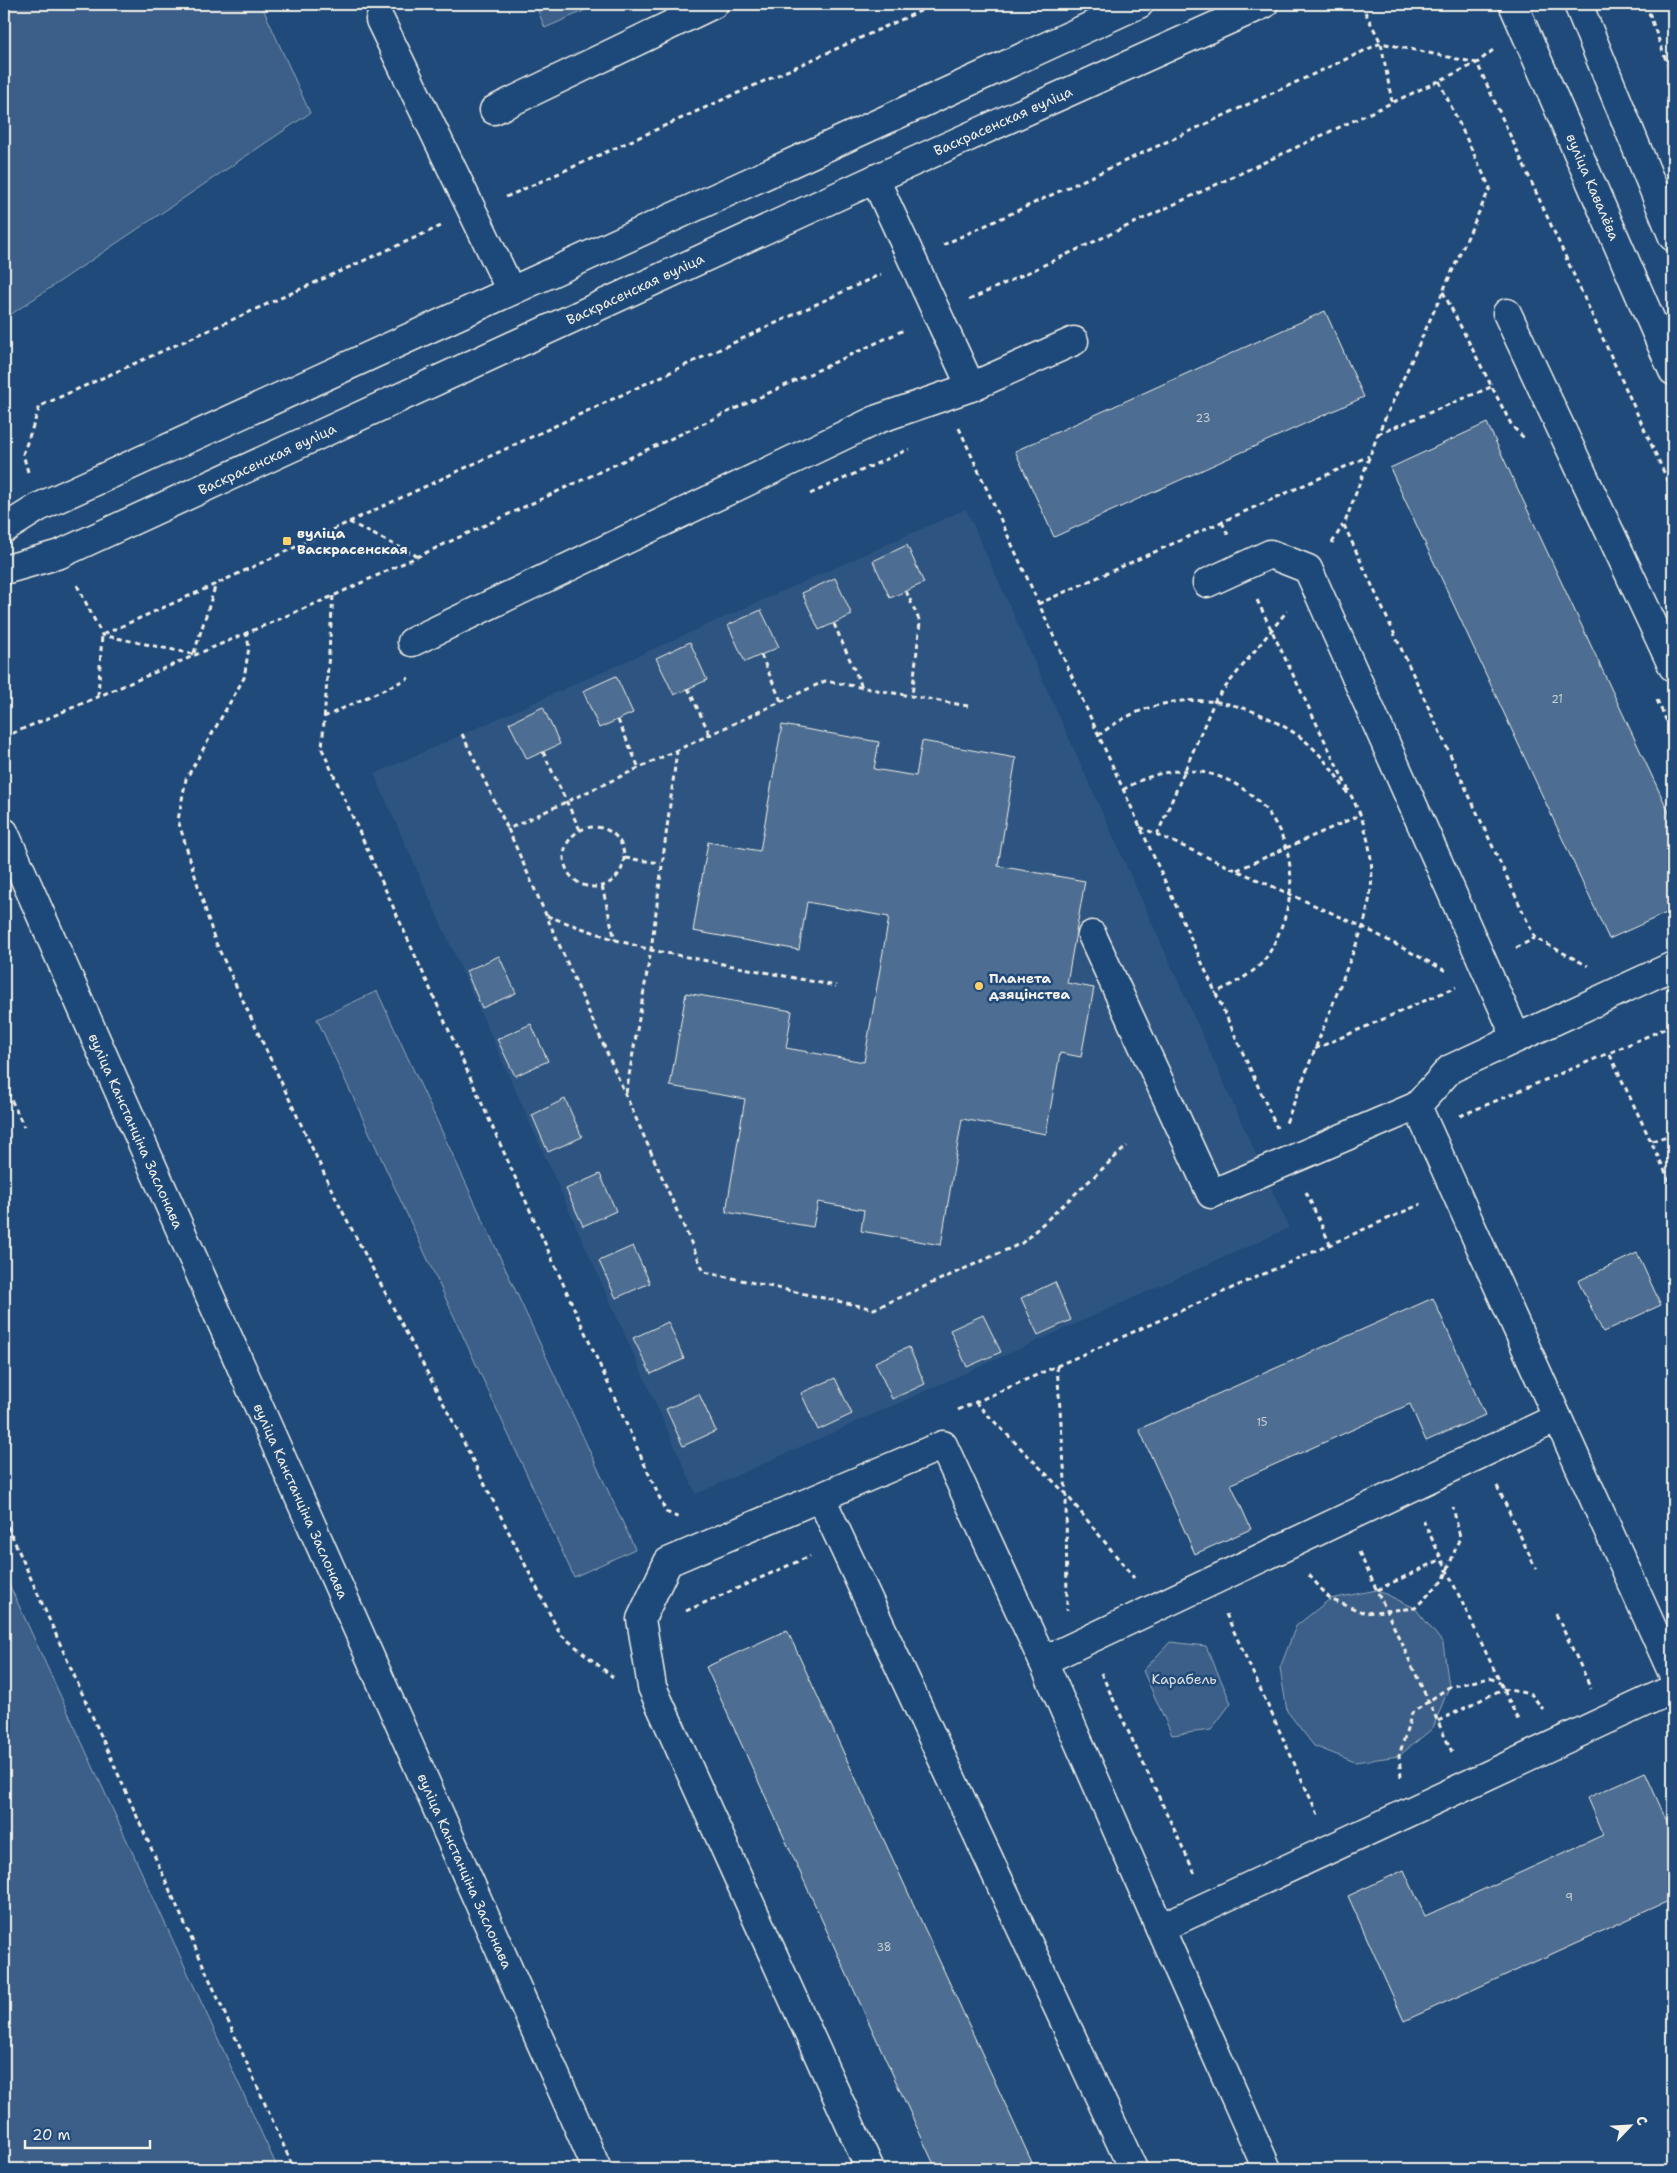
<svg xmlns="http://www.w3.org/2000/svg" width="1677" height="2173" font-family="'Shantell Sans',sans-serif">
  <rect width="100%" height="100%" fill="#1f4a7a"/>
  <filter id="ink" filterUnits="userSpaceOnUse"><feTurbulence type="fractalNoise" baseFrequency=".02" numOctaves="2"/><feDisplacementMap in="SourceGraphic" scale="10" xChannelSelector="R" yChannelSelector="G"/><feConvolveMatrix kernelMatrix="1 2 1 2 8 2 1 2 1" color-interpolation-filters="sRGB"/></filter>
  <g filter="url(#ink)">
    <polygon fill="#2d5581" points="966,509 1289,1228 696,1494 374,774"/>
    <g fill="#3a5f88" stroke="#97a8b8">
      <polygon points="4,4 261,4 310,113 4,319"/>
      <polygon points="535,4 599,4 545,28"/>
      <polygon points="377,991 635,1549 574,1577 317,1019"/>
      <polygon points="4,1573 278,2169 4,2169"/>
      <polygon points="1377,1590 1415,1608 1443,1643 1449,1687 1433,1728 1399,1756 1355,1762 1314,1746 1287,1711 1280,1668 1296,1626 1330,1599"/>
      <polygon points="1170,1642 1206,1646 1231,1703 1211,1730 1172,1735 1143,1671"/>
    </g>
    <g fill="#4d6e92" stroke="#f4f1e8">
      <polygon points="1325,311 1364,397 1054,537 1015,451"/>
      <polygon points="1487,423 1673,821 1673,910 1609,939 1390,468"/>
      <polygon points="907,545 924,583 890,598 873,561"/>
      <polygon points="835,578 852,615 819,630 802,593"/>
      <polygon points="761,610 779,647 745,662 728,625"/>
      <polygon points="690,642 707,680 674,695 656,658"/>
      <polygon points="616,676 633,713 599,728 583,691"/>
      <polygon points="543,707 560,744 527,759 509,723"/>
      <polygon points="782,725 879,742 874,769 916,776 922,741 1016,758 998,866 1085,881 1067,983 1094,988 1081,1057 1060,1053 1046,1134 962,1119 941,1245 861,1231 864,1210 818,1202 813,1227 726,1212 745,1099 670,1086 686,993 792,1011 786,1048 864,1062 889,917 807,902 799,950 693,931 708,842 760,851"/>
      <polygon points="499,956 516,993 482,1008 466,971"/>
      <polygon points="531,1024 548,1061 515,1076 497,1039"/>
      <polygon points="565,1099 582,1137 548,1152 532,1115"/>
      <polygon points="600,1174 616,1211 583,1226 566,1189"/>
      <polygon points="633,1246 650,1283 616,1298 599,1261"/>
      <polygon points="1637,1253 1661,1305 1603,1332 1578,1281"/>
      <polygon points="1055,1282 1071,1320 1038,1335 1021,1298"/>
      <polygon points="1433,1298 1485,1415 1426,1441 1410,1404 1231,1484 1251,1529 1195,1554 1139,1429"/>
      <polygon points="983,1315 1001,1352 967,1367 950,1330"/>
      <polygon points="668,1322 684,1359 651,1374 633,1338"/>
      <polygon points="909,1347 925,1384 892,1399 875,1362"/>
      <polygon points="835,1378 852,1414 818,1430 801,1393"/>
      <polygon points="699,1394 716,1431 683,1446 666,1409"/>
      <polygon points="787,1630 901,1877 1035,2169 936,2169 706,1667"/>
      <polygon points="1645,1772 1673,1835 1673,1899 1404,2021 1348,1896 1404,1870 1425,1916 1603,1835 1587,1798"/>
    </g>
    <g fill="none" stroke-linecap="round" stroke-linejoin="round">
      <g stroke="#f4f1e8" stroke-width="31">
        <g id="minor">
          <polyline points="1513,4 1673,371"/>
          <polyline points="1578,4 1673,237"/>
          <polyline points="380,20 511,291"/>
          <polyline points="494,110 714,4"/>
          <polyline points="875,179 971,387 1074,341"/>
          <polyline points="1507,313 1673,667"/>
          <polyline points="1207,583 1270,554 1308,569 1516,1037"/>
          <polyline points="412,642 878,419 971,387"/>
          <polyline points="1092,935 1211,1194 1417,1106 1450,1069 1673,966"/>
          <polyline points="1417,1106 1673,1674"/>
          <polyline points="821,1498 1133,2169"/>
          <polyline points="1043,1661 1557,1418"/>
          <polyline points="1160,1928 1673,1689"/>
          <polyline points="870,2169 652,1687 641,1619 668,1562 943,1445 1043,1661 1160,1928 1267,2169"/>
        </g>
      </g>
      <g stroke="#f4f1e8" stroke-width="31">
        <g id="major">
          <polyline points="4,529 39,507 1139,4"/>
          <polyline points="4,570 60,554 875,179 1264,4"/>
          <polyline points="4,832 597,2169"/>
        </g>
      </g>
      <g stroke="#f4f1e8" stroke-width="3" stroke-dasharray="5 4" stroke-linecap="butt">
        <polyline points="1361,4 1381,43 1392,102"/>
        <polyline points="1646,4 1673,80"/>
        <polyline points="1439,81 1490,188 1378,434 1344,525 1535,938 1588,966"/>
        <polyline points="506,197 936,4"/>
        <polyline points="943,245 1381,43 1477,63 1673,492"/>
        <polyline points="1443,292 1512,426 1525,439"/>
        <polyline points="969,300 1477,63 1493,50"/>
        <polyline points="959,428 1277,1128"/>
        <polyline points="1378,434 1491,387"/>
        <polyline points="28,472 23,454 40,406 441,226"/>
        <polyline points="810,494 909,449"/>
        <polyline points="349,522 417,556"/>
        <polyline points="1222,522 1228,535"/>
        <polyline points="1332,543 1343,525"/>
        <polyline points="77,585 102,635 193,654"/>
        <polyline points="906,591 920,622 912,696"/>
        <polyline points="333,596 322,749 666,1512 679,1518"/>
        <path d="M1257,600L1361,816C1375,860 1375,883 1363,927L1286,1123"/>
        <polyline points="1038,604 1369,456"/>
        <polyline points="834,624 862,687"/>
        <polyline points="246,632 249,647 244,678 186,779 178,820 215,941 337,1201 458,1431 560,1634 613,1677"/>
        <polyline points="194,653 216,584"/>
        <polyline points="761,655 781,701"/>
        <polyline points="688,688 710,735"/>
        <polyline points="98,696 102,635 216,584 881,274"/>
        <polyline points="1657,700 1673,735"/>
        <polyline points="968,706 825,681 508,829 704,1272 874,1309 1022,1243 1127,1146"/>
        <polyline points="324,717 409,678"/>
        <polyline points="618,720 639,768"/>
        <polyline points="462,734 508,829"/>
        <path d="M1098,736C1149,694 1215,690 1272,720C1287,728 1301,736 1313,748C1328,763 1339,779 1349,796"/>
        <polyline points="4,737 333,596 904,330"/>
        <polyline points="543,752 580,830"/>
        <path d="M1123,790C1217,729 1322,823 1282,925C1277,938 1270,955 1260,965C1247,977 1231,985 1215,993"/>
        <circle cx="594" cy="857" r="30"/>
        <polyline points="1140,827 1363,927 1446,971"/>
        <polyline points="1157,835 1215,700 1287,611"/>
        <polyline points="625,858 661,863"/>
        <polyline points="1237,870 1360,815"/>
        <polyline points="602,886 615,940"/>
        <polyline points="547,916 616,940 651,950 836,986"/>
        <polyline points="1516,948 1535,938"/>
        <polyline points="1673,1025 1609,1053 1673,1188"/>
        <polyline points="1315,1049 1456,987"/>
        <polyline points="4,1084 24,1127"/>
        <polyline points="626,1093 651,950 677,751"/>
        <polyline points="1460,1116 1609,1053"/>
        <polyline points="1652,1141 1673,1134"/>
        <polyline points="1306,1192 1330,1244"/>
        <polyline points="1057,1366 1066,1494 1067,1610"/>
        <polyline points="975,1402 1066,1494 1134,1578"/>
        <polyline points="958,1410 1421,1204"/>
        <polyline points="1497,1486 1536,1569"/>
        <polyline points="4,1518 294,2169"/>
        <polyline points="1423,1520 1519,1722"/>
        <polyline points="1359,1552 1452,1752"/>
        <polyline points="1309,1575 1330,1599 1365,1613 1415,1608 1444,1579 1460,1537 1453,1507"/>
        <polyline points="1377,1590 1442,1559"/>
        <polyline points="686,1611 810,1556"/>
        <polyline points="1226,1614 1318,1815"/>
        <polyline points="1556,1614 1591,1688"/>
        <polyline points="1101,1673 1195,1874"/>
        <polyline points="1438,1721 1503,1689 1531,1694 1543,1709"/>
        <polyline points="1401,1777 1399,1756 1412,1713 1449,1687 1490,1678 1500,1683"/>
      </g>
      <use href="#minor" stroke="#1f4a7a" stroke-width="28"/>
      <use href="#major" stroke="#1f4a7a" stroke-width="28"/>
    </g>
  </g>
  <g fill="#ffd166" stroke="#1f4a7a" stroke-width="2">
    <rect x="282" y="536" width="10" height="10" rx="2.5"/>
    <circle cx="979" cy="986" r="5"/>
  </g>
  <g text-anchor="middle" stroke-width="5" stroke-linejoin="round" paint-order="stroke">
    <g font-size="11" fill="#cad0d2">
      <text x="1203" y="422">23</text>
      <text x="1557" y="703">21</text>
      <text x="1262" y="1426">15</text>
      <text x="1569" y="1901">9</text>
      <text x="884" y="1951">38</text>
    </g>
    <g font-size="14" fill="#f4f1e8" stroke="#1f4a7a">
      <text transform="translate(1003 121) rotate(-24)" y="5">Васкрасенская вуліца</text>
      <text transform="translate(1593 187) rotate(67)" y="5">вуліца Кавалёва</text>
      <text transform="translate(635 289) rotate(-25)" y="5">Васкрасенская вуліца</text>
      <text transform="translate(267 459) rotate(-25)" y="5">Васкрасенская вуліца</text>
      <text transform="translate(136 1131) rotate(66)" y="5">вуліца Канстанціна Заслонава</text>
      <text transform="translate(301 1501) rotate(66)" y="5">вуліца Канстанціна Заслонава</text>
      <text transform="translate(465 1871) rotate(66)" y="5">вуліца Канстанціна Заслонава</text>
    </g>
    <g font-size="14" font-weight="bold" fill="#f4f1e8" stroke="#1f4a7a" text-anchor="start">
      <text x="297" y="538">вуліца<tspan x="297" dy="16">Васкрасенская</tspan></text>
      <text x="989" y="983">Планета<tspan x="989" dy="16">дзяцінства</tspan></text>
    </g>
    <g font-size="14" fill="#e1e2de" stroke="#1f4a7a">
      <text x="1184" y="1684">Карабель</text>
    </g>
  </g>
  <rect width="1677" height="2173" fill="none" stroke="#1f4a7a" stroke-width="20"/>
  <rect x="10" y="10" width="1657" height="2153" fill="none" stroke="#f4f1e8" stroke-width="2" filter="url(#ink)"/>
  <g transform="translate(1630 2126) rotate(65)" stroke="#1f4a7a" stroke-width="4" paint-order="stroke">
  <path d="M0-4L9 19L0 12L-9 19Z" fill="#f4f1e8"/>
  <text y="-8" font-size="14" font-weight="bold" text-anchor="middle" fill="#f4f1e8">С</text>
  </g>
  <path d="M25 2140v8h125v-8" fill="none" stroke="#f4f1e8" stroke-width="2.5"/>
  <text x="32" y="2140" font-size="15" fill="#f4f1e8" stroke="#1f4a7a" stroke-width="4" paint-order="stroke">20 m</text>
</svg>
